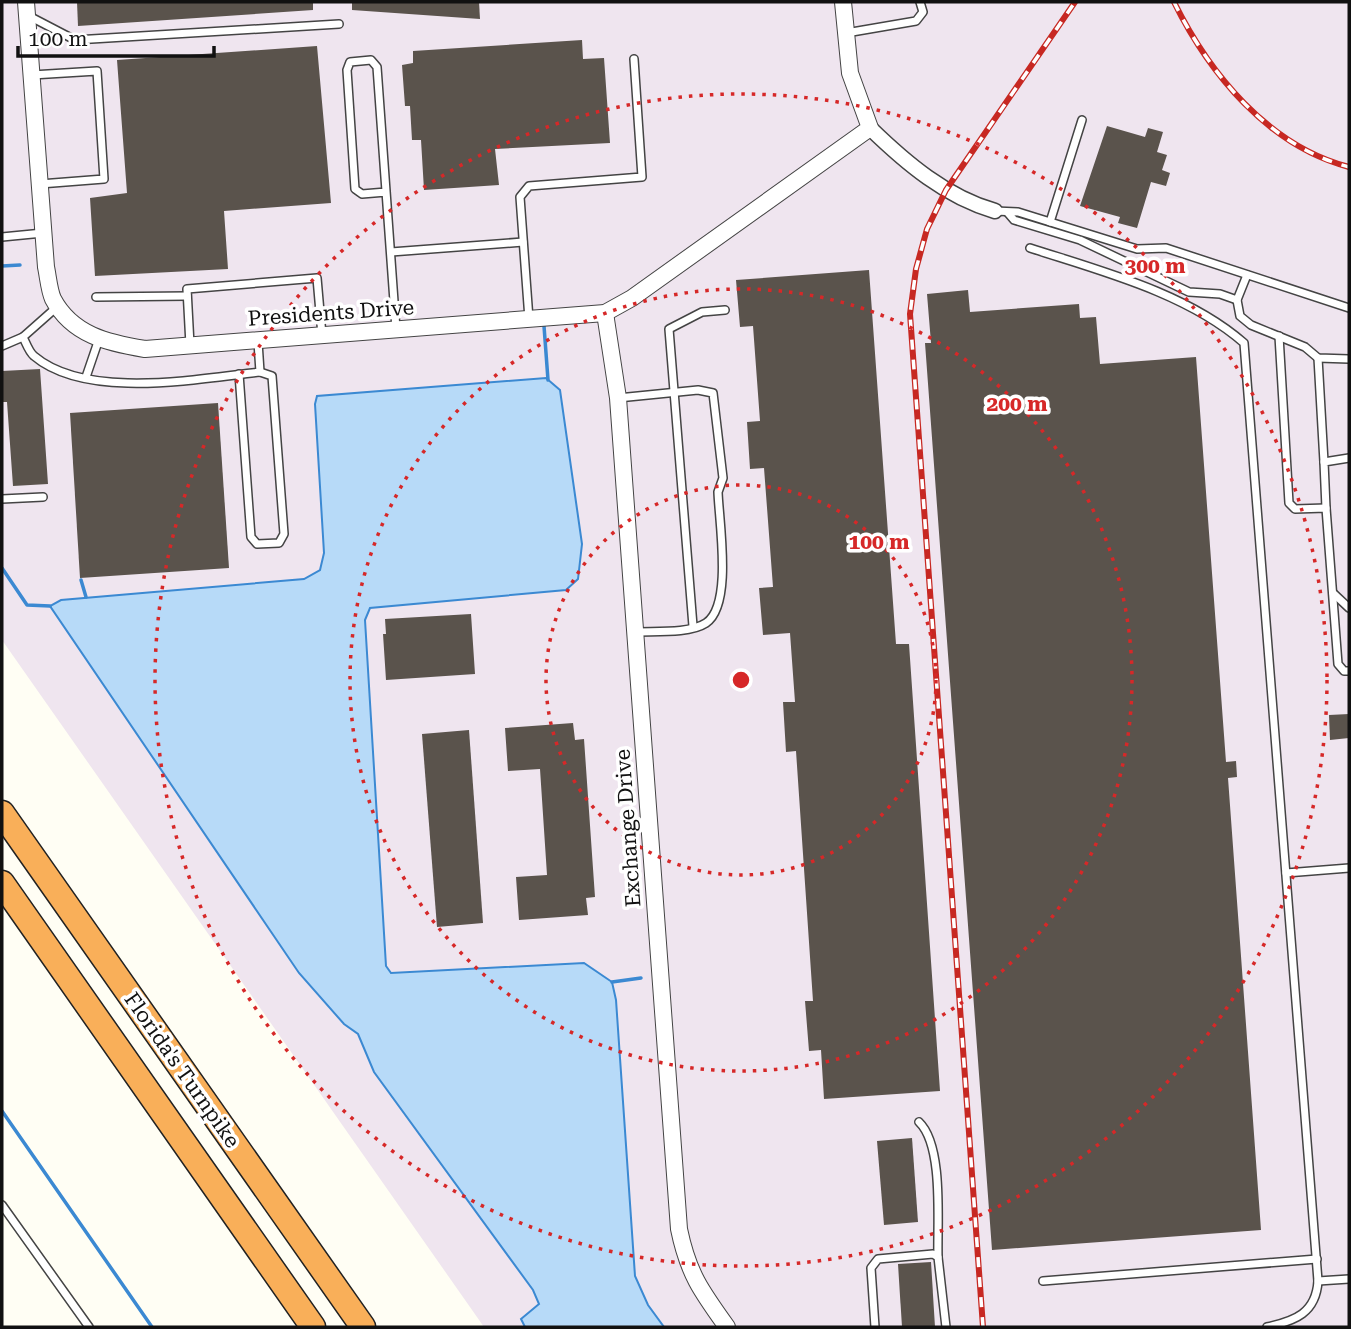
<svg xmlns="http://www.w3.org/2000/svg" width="1351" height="1329" font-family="'Roboto Serif',serif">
  <rect width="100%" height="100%" fill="#fffef4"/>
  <polygon fill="#efe5ef" points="2,2 1349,2 1349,1327 484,1327 2,640"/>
  <polygon fill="#b7daf8" stroke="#3b89d2" stroke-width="2" points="546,378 560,390 582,544 578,579 566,590 370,608 365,620 386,966 391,973 584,963 612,982 616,1000 635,1276 648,1305 664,1327 525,1327 521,1319 539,1304 533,1290 374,1072 358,1034 344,1024 299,973 50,606 61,600 304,579 320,570 324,553 315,404 317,396"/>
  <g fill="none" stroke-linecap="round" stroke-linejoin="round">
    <g stroke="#3b89d2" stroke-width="3.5">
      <polyline points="2,266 20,265"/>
      <polyline points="544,326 548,380"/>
      <polyline points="2,568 27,605 50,606"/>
      <polyline points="81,580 86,597"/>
      <polyline points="612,982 641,978"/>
      <polyline points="2,1111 152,1327"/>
    </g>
  </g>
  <g fill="#5a534c">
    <polygon points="77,2 313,2 313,10 78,26"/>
    <polygon points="352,2 479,2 480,19 352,10"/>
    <polygon points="582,40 583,59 604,58 610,143 495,149 499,185 424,190 421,140 412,140 410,106 405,106 402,65 413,63 413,51"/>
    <polygon points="317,46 331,203 224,211 228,269 95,276 90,198 127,193 117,60"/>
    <polygon points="1107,126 1145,137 1148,128 1163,132 1157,152 1167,155 1162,170 1170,173 1166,186 1151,182 1137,228 1118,223 1120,217 1080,206"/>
    <polygon points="869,270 896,644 909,644 940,1091 824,1099 821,1050 809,1051 805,1001 813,1001 796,751 786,752 783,702 795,702 790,633 763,635 759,588 773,587 764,468 750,469 747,422 760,421 753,326 740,327 736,280"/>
    <polygon points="968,290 970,312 1079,304 1080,318 1096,317 1100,364 1196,357 1226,762 1236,761 1237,777 1228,778 1261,1230 992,1250 925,343 931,343 927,294"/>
    <polygon points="40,369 48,484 13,486 7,402 2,402 2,371"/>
    <polygon points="218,403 229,568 80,578 70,413"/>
    <polygon points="471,614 475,674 386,680 383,634 386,634 385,619"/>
    <polygon points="1349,714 1349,738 1330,740 1329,715"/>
    <polygon points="573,723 575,740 584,739 595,897 586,898 588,915 519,920 516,877 547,875 540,769 508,771 505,728"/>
    <polygon points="469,730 483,923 437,927 422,734"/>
    <polygon points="912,1138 918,1222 884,1225 877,1141"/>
    <polygon points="931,1262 935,1327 902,1327 898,1264"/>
  </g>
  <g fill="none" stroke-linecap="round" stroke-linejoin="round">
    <g stroke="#444" stroke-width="10">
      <g id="service">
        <polyline points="27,15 75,40 339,24"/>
        <polyline points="846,33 916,21 923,12 920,2"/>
        <polyline points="32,75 97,71 104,179 40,184"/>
        <polyline points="386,192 362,194 355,189 347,70 350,62 371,60 377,67 396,329"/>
        <polyline points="995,211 1018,212 1137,249 1166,248 1349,308"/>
        <polyline points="1008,213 1014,220 1080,240 1189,292 1220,294 1237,300"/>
        <polyline points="1050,222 1082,120"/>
        <polyline points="2,237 43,233"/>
        <path d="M1030,248C1101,271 1187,293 1244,343L1318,1281C1316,1313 1295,1321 1267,1327"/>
        <polyline points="391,252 523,242"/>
        <polyline points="1247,275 1237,300 1240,316 1251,325 1305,347 1318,358 1349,359"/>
        <polyline points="96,297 187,296"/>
        <path d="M58,306L23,337C26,343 29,352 34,356C86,400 197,379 260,372L258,342"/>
        <polyline points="529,319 520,197 529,186 642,177 634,59"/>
        <polyline points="1279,336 1289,503 1295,509 1326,508 1338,664 1344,671 1349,671"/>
        <polyline points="190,345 187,289 317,278 322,335"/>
        <polyline points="2,346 23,337"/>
        <polyline points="1318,358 1324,462"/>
        <polyline points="239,374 251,537 257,544 279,543 284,534 272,376 260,372"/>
        <polyline points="86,377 99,339"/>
        <path d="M618,398L698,390L713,393L723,478L718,492C719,522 733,605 706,623C689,634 655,631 636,632"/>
        <polyline points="2,499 43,497"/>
        <polyline points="1326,508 1324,462 1349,458"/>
        <polyline points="1333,593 1349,608"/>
        <polyline points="693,626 669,329 702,312 725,310"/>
        <polyline points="1286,873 1349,868"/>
        <path d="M919,1122C944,1146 937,1223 938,1257"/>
        <polyline points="2,1205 89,1327"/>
        <polyline points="1043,1281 1317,1259"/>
        <polyline points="1318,1281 1349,1279"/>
        <polyline points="875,1327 871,1268 878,1259 933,1254 938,1257 946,1327"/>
      </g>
    </g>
    <g stroke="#444" stroke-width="17">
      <path id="minor" d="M870,128C906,163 946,197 995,211"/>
    </g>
    <g stroke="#444" stroke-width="18">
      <g id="tertiary">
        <path d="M26,2L46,267C48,276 49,290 53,299C72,335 108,343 145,349L605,313L632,298L870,128L850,73L843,2"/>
        <path d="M605,313L618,398L679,1229C688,1273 701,1291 727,1327"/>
      </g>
    </g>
    <g stroke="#222" stroke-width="27">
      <g id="motorway">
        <polyline points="2,813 363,1327"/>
        <polyline points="2,883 313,1327"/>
      </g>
    </g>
    <use href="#service" stroke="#fff" stroke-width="7"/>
    <use href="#minor" stroke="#fff" stroke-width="14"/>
    <use href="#tertiary" stroke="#fff" stroke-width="16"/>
    <use href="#motorway" stroke="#f9af59" stroke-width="24"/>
    <g stroke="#c72822" stroke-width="6">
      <g id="rail">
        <path d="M1174,2C1209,73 1268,146 1349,167"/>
        <polyline points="983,1327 910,314 916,269 927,229 946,190 1075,2"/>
      </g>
    </g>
    <use href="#rail" stroke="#fff" stroke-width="3.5" stroke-dasharray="10" stroke-linecap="butt"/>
  </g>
  <g fill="none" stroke="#d62828" stroke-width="3.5" stroke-dasharray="3.5 7">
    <circle cx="741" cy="680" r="195"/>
    <circle cx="741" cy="680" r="391"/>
    <circle cx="741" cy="680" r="586"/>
  </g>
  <g text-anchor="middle" stroke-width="7" stroke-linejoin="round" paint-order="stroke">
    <g font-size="21" fill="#111" stroke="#fff">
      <text transform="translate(331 313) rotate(-4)" y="7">Presidents Drive</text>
      <text transform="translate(628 828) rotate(-94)" y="7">Exchange Drive</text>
      <text transform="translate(182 1070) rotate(55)" y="7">Florida's Turnpike</text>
    </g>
  </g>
  <circle cx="741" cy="680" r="10" fill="#d62828" stroke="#fff" stroke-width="3.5"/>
  <g font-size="21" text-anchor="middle" font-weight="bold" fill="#d62828" stroke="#fff" stroke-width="7" stroke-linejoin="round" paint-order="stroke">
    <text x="1155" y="273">300 m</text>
    <text x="1017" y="411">200 m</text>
    <text x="879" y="549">100 m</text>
  </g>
  <rect width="1351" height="1329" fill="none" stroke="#111111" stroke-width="7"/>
  <path d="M18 46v10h196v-10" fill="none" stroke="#111111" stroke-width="3.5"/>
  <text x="28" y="46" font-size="21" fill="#111111" stroke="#ffffff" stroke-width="5" paint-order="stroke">100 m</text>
</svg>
